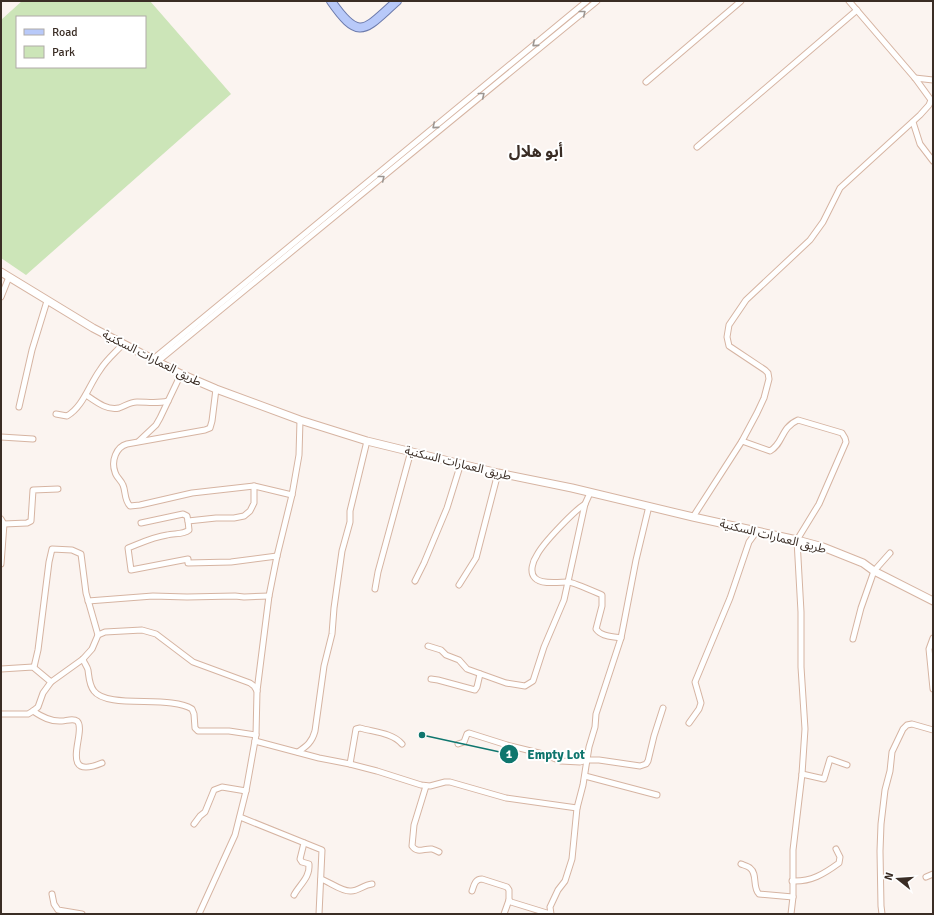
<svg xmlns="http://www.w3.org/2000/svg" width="934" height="915" font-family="Signika,'Noto Sans Arabic',sans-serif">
  <rect width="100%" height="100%" fill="#fbf4f0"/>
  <path fill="#cce5b8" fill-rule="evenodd" d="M22,1H150L231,94L26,275L1,258V20ZM17,17H145V67H17Z"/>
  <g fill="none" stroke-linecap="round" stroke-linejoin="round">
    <g stroke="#d6b4a2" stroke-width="7">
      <g id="minor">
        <polyline points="915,78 933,80"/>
        <polyline points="646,82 741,1"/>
        <polyline points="913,122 920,144 933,161"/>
        <polyline points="697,147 857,10"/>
        <polyline points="1,297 9,277"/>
        <polyline points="152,360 587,1"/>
        <polyline points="157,362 597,1"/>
        <path d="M216,389L212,421L210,428L205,430L127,444C116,447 111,461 115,472C116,477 121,480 123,485C126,492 124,500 130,506L140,505L192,493L254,486L292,495"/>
        <path d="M86,395C95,401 107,411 119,408C125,406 130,402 137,402C148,402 157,404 168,401"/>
        <polyline points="19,407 32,350 47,301"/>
        <path d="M56,414L67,416C83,407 89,385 100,370C106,360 115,353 123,344"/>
        <polyline points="1,437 33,439"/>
        <polyline points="139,441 156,425 160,418 181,374"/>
        <path d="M742,441L770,451C784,443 780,428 798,420L842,433L845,438L846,442L819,504L797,540L801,612V667L805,729L802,774L793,850V897L791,914"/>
        <path d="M254,486V503L250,511L244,516L234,518H216L188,521L189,530C183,535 174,533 167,535C153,537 141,543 128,548L131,570L188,559V563L231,562L277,556"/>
        <path d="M585,504C574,511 543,543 537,555C533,561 529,572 535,578C541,585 560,582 568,582C573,582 595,592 602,595V606L596,629C602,637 611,636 621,638"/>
        <polyline points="693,517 742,441 757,413 764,398 769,379 768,373 765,370 729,346 727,337 729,325 746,300 810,240 823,222 840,188 920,115 929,105 931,100 915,78 849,1"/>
        <polyline points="1,519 4,524 1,564"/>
        <polyline points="141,523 183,514 187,516 188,521"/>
        <polyline points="4,524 27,523 31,521 33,490 58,489"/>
        <polyline points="415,581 424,563 447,508 461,463"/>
        <polyline points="459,585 476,558 498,473"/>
        <polyline points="375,589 378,572 411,451"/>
        <polyline points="88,601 153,596 187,597 235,596 244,597 269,596"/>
        <polyline points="933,638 929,649 933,689"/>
        <polyline points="853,639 861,608 874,571 890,553"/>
        <polyline points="428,646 441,650 446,655 459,660 467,669 506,683 525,686 533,681 544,647 564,600 585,504 590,493"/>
        <path d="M83,659C84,663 87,666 88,670C89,677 89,685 94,691C107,709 171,695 192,709L194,714L195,728L198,731H229L256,735"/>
        <polyline points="34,667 38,650 49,562 52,549 72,550 81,554 86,593 98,635"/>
        <polyline points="1,669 33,667 51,682"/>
        <polyline points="431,679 438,680 475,690 477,687 480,674"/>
        <path d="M33,711C42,717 51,722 62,721C66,721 73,718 77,721C88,730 56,782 102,763"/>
        <polyline points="1,714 28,714 33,711 38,707 43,693 51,682 83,659 92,649 98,635 105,632 142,630 156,634 193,662 250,683 254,686 257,691"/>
        <polyline points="689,723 699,709 701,703 695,682 730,598 749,542 757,531"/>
        <polyline points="255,741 319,758 350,764 377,771 421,785 430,786 445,782 450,782 506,798 577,808"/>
        <polyline points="458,744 464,742 467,734 469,733 507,745 543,754 561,761 580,762 587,760 599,760 640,766 646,764 648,761 654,736 663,708"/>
        <path d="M298,752C307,746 312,742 315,731L324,666L332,634L334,608L342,551L350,522V511L367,441"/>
        <path d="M350,764L356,729L360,728C374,732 393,733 402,744"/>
        <polyline points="802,774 824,779 830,759 847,765"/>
        <polyline points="585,776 657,795"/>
        <path d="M426,786L414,825L412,846C418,854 424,848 432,849C435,850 437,851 439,852"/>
        <polyline points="240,817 322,850 319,914"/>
        <polyline points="194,824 200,816 205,812 214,790 222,787 246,791"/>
        <path d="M741,864C743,865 748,866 750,868C758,874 752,887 759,894L793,897"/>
        <polyline points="926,877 933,874"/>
        <path d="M321,879C330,882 342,892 351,891C359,891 363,885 372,884"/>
        <path d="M792,881C811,882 824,874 839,863L840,857L836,849"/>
        <path d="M472,891C474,885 475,879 482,879L507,887L509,890V900L511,902L550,914"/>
        <polyline points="52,894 54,904 58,910 82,914"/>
        <path d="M294,895C300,884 310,878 309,864L302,862L300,859L304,843"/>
        <polyline points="199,914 235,835 246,791 256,735 257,691 269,596 277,556 292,495 299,455 300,420"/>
        <polyline points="504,914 509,900"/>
        <polyline points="551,914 550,907 558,890 565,881 572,859 577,808 583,785 589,747 595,727 596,714 621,638 636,560 649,506"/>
        <polyline points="882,914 881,906 880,851 881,824 885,790 890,771 892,752 903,729 907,725 912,724 933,730"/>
      </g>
    </g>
    <g stroke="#d6b4a2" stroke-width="9">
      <polyline id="secondary" points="1,272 93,328 181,374 216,389 300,420 367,441 498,473 572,488 693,517 797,540 823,547 863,563 874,571 933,601"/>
    </g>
    <g stroke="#6d7bac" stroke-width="10">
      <path id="primary" d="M331,1C360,43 365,29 397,1"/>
    </g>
    <use href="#minor" stroke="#fff" stroke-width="5"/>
    <use href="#secondary" stroke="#fff" stroke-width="7"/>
    <use href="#primary" stroke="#b8c9f9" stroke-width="8"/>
  </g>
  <defs><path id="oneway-chevron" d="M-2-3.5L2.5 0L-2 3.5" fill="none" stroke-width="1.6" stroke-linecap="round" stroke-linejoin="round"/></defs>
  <g stroke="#9c9692">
    <use href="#oneway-chevron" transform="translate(583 13) rotate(-39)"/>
    <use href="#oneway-chevron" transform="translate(535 44) rotate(140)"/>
    <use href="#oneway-chevron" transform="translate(482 95) rotate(-39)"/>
    <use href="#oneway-chevron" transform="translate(435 126) rotate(140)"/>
    <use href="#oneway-chevron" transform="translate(382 178) rotate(-39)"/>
  </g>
  <g text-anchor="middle" stroke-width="4" stroke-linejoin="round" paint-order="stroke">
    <g font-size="12" fill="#3a2d25" stroke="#fff">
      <text transform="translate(152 358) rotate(27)" y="4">طريق العمارات السكنية</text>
      <text transform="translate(458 463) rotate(14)" y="4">طريق العمارات السكنية</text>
      <text transform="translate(773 536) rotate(14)" y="4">طريق العمارات السكنية</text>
    </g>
    <g font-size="16" font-weight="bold" fill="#3a2d25" stroke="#fff">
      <text x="536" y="157">أبو هلال</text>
    </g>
  </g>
  <path fill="none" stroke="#0f766e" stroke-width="1.5" d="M422 735L509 754"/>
  <g fill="#0f766e" stroke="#fff" stroke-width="1.5">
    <circle cx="422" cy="735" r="4"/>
    <circle cx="509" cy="754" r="10"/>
  </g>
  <g font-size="12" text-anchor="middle" font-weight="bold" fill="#fff">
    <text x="509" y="758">1</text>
  </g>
  <g font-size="13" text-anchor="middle" font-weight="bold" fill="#0f766e" stroke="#fff" stroke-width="4" stroke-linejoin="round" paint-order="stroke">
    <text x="556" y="759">Empty Lot</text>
  </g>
  <rect width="934" height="915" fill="none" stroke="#3a2d25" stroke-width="4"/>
  <rect x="16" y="16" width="130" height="52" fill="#ffffff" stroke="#b0aba8"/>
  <rect x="24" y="29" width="20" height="6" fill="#b8c9f9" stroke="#b0aba8"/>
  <text x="52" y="36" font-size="12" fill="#3a2d25">Road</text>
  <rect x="24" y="46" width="20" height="12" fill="#cce5b8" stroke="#b0aba8"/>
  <text x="52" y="56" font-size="12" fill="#3a2d25">Park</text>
  <g transform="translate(898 879) rotate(287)" stroke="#ffffff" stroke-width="3" paint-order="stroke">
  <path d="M0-3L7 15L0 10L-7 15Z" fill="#3a2d25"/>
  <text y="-6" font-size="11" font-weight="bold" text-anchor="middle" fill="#3a2d25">N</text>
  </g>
</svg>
